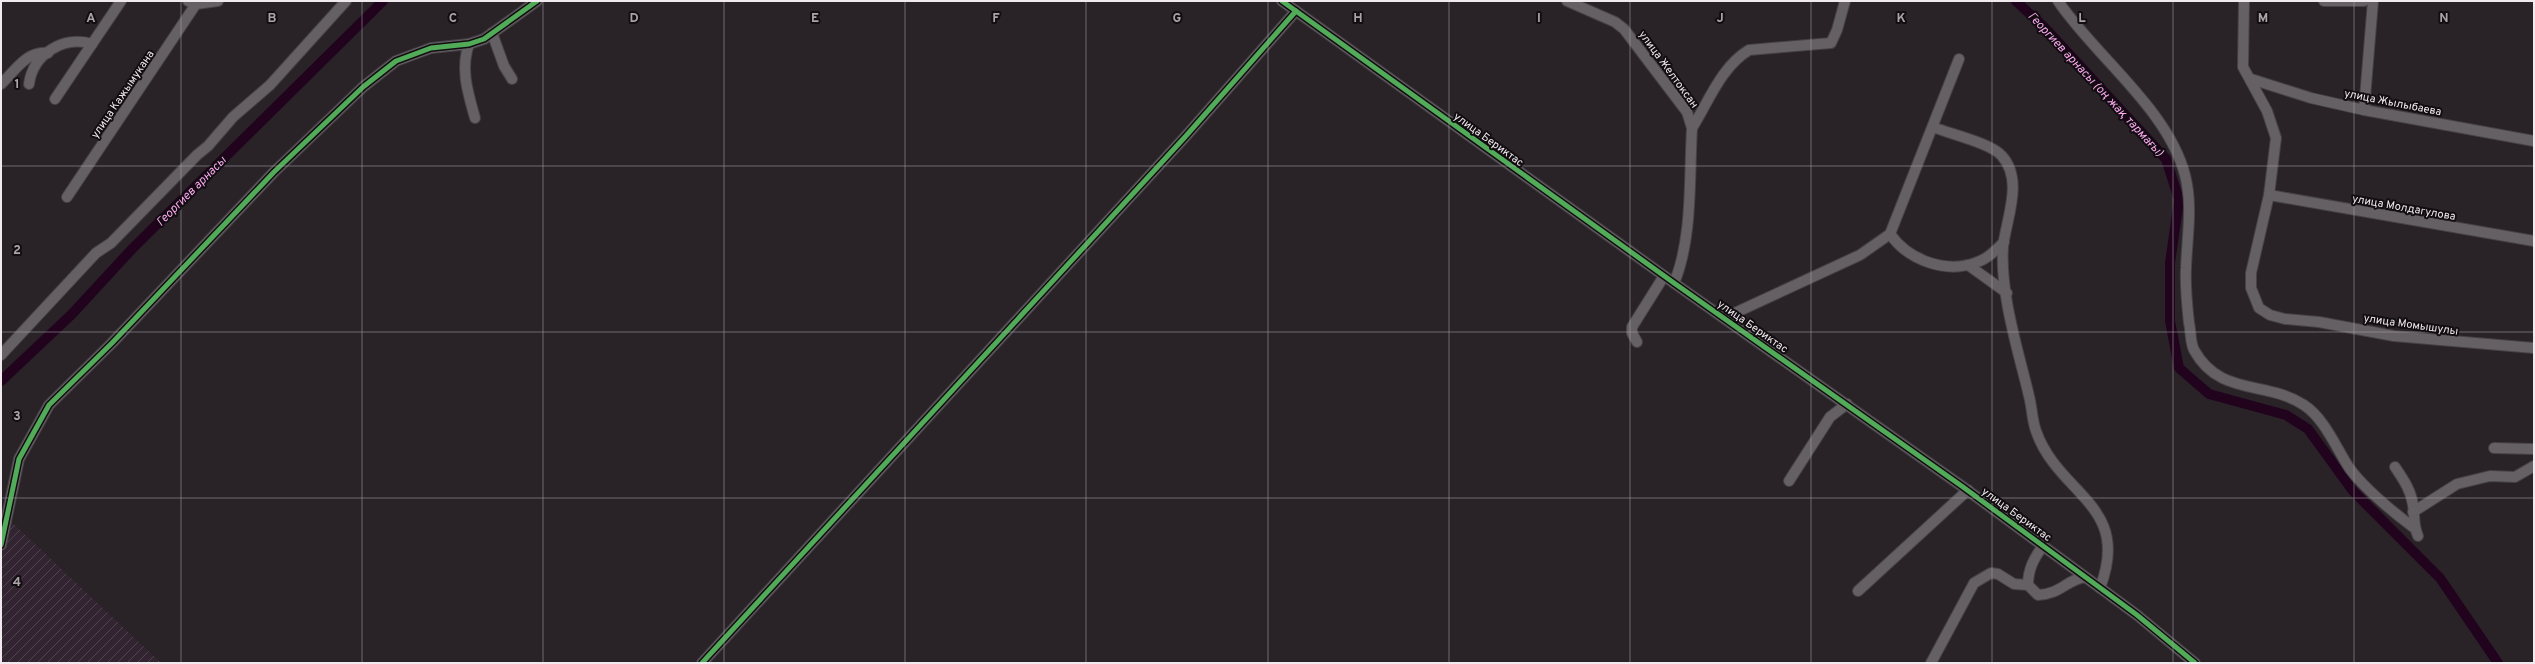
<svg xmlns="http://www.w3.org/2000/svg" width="2535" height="664" font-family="Overpass,sans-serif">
  <defs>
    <pattern id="industrial-furrows" width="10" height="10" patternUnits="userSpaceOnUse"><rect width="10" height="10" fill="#322430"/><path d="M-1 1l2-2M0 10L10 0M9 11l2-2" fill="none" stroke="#50444e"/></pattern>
  </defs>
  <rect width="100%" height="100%" fill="#292328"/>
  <polygon fill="url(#industrial-furrows)" points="1,512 161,663 1,663"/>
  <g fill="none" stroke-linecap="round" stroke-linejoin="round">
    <g stroke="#21031e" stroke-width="10">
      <polyline points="2016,1 2044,27 2166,159 2179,200 2170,263 2170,321 2179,368 2209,394 2286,415 2308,429 2353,491 2440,578 2498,663"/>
      <polyline points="1,381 72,314 132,249 383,1"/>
    </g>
    <g stroke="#464145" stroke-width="12">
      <g id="street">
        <polyline points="188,1 196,4 218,1"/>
        <polyline points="1282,1 1674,283 1963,487 2137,615 2195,663"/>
        <path d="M1567,1L1615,22L1624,29L1687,112L1692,128C1689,177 1693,238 1674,283"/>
        <path d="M2058,1C2095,56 2168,109 2185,175C2193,206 2187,237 2186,268C2185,286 2187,305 2189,323C2191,331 2190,342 2194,350C2220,397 2266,380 2304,405C2325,419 2336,448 2350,469C2364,488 2394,513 2413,527"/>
        <polyline points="2244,1 2243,67 2267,111 2276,138 2269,195 2251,273 2251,288 2259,308 2270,315 2285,319 2319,322 2394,336 2534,348"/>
        <polyline points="2324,1 2364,1"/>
        <polyline points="492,33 504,66 512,79"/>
        <path d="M469,44C460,69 468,93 475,118"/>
        <polyline points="2251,79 2311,98 2364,110 2534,141"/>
        <path d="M1,84C15,71 27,50 48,53"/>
        <path d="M29,84C33,54 64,35 92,44"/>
        <polyline points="55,99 121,1"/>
        <polyline points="2364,110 2373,1"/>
        <path d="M1933,127C1950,134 1991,143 2002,156C2024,181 2006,219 2003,247C2000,294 2018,350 2029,396C2032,407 2032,420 2036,431C2059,496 2132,504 2100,588"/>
        <path d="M1692,128C1709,101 1721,67 1749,50L1831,43L1837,30L1845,1"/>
        <polyline points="2269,195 2534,241"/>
        <polyline points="67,197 196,4"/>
        <path d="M1890,234C1909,261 1948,275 1980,261C1990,257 1997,249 2004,242"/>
        <polyline points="1968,265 2007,293"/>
        <polyline points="1724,318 1860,255 1890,234 1959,59"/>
        <polyline points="1637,342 1632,333 1632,327 1664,276"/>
        <polyline points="1,355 96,253 111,243 197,155 208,146 233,117 270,85 346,1"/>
        <polyline points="2494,448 2534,449"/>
        <path d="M2395,467C2403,479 2411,490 2413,505C2415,516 2413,525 2418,536"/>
        <polyline points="1789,481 1830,417 1847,404"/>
        <polyline points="2413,512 2457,484 2490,476 2515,477 2534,466"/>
        <polyline points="1,545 19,459 49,405 112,343 274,172 363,87 396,61 431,48 469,44 484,39 537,1"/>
        <path d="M2043,546C2034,558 2028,569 2028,585L2038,595C2061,594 2066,580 2085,577"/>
        <polyline points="1858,591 1968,490"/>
        <polyline points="702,663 1185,137 1296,11"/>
        <polyline points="1931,663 1974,583 1991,573 1998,574 2014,584 2028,585"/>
      </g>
    </g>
    <use href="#street" stroke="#646064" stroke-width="10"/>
    <g stroke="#110d10" stroke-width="8">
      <g id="cycleway">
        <polyline points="1282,1 1674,283 1963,487 2137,615 2195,663"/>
        <polyline points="1,545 19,459 49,405 112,343 274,172 363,87 396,61 431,48 469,44 484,39 537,1"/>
        <polyline points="702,663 1185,137 1296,11"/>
      </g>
    </g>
    <use href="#cycleway" stroke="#51ab58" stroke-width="5"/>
  </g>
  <path fill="none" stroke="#aaa4a9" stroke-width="1" stroke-opacity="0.55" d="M181,1V663M362,1V663M543,1V663M724,1V663M905,1V663M1086,1V663M1268,1V663M1449,1V663M1630,1V663M1811,1V663M1992,1V663M2173,1V663M2354,1V663M1,166H2534M1,332H2534M1,498H2534"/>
  <g text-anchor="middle" stroke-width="4" stroke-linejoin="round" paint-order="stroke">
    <g font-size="11" fill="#f0e9ee" stroke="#110d10">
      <text transform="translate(1669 69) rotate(54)" y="4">улица Желтоксан</text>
      <text transform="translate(122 94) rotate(-56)" y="4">улица Кажымукана</text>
      <text transform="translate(2393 102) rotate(11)" y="4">улица Жылыбаева</text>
      <text transform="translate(1489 139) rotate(36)" y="4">улица Бериктас</text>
      <text transform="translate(2404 207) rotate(10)" y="4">улица Молдагулова</text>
      <text transform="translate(2411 324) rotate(8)" y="4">улица Момышулы</text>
      <text transform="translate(1753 326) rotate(35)" y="4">улица Бериктас</text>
      <text transform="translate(2017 514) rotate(36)" y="4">улица Бериктас</text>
    </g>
    <g font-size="12" font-style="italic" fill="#fda8f1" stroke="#110d10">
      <text transform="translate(2096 84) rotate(47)" y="4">Георгиев арнасы (оң жақ тармағы)</text>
      <text transform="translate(191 191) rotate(-45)" y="4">Георгиев арнасы</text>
    </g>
  </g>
  <g font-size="13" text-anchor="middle" font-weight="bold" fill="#aaa4a9" stroke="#110d10" stroke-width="4" stroke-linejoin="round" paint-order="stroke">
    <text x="91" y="22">A</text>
    <text x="272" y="22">B</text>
    <text x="453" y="22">C</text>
    <text x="634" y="22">D</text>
    <text x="815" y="22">E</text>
    <text x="996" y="22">F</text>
    <text x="1177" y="22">G</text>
    <text x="1358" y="22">H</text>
    <text x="1539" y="22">I</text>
    <text x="1720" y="22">J</text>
    <text x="1901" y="22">K</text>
    <text x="2082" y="22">L</text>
    <text x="2263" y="22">M</text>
    <text x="2444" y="22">N</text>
    <text x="17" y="88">1</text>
    <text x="17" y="254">2</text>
    <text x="17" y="420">3</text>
    <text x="17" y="586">4</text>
  </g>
  <rect width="2535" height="664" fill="none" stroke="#f0e9ee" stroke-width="4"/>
</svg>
